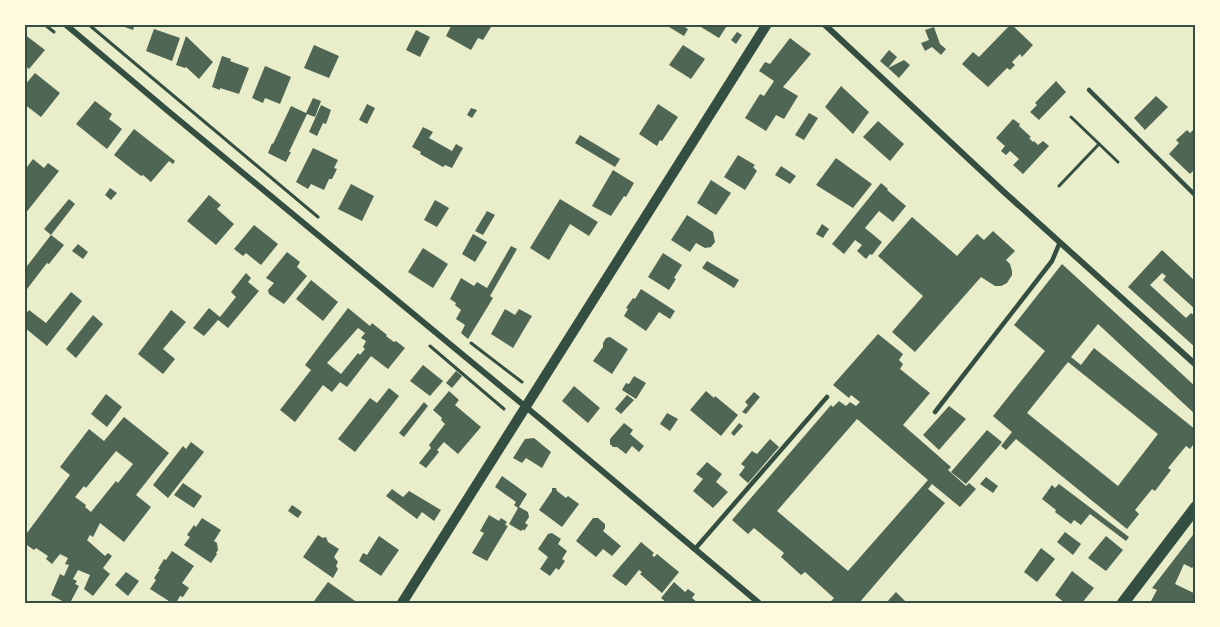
<svg xmlns="http://www.w3.org/2000/svg" width="1220" height="627" font-family="Helvetica,sans-serif">
  <rect width="100%" height="100%" fill="#e9edc9"/>
  <g fill="#4f6655" fill-rule="evenodd">
    <polygon points="123,24 135,24 133,30 122,26"/>
    <polygon points="452,24 486,24 491,27 483,40 478,38 471,50 446,36"/>
    <polygon points="672,24 680,24 688,29 684,36 669,27"/>
    <polygon points="696,24 728,24 719,38"/>
    <polygon points="1011,24 1033,45 1022,57 1020,54 1012,62 1015,65 1010,70 1007,68 988,87 962,64 973,52 979,57"/>
    <polygon points="934,27 940,44 946,49 941,55 932,47 925,51 921,43 929,40 925,30"/>
    <polygon points="154,29 180,38 172,61 146,51"/>
    <polygon points="416,30 430,37 420,57 406,50"/>
    <polygon points="737,32 742,35 736,44 731,40"/>
    <polygon points="24,34 45,50 29,69 24,65"/>
    <polygon points="186,36 213,62 199,79 186,67 185,68 176,65"/>
    <polygon points="790,38 811,54 783,87 798,96 784,119 776,115 766,131 745,118 760,94 764,96 774,81 759,71 765,62 770,64"/>
    <polygon points="314,45 339,56 329,78 304,68"/>
    <polygon points="683,45 705,59 691,79 669,65"/>
    <polygon points="889,50 897,57 888,68 904,60 910,65 899,78 888,68 880,61"/>
    <polygon points="222,56 231,59 230,61 249,68 239,94 220,88 220,90 212,87"/>
    <polygon points="265,66 291,77 280,104 265,98 263,103 252,98"/>
    <polygon points="35,73 60,93 41,117 24,104 24,86"/>
    <polygon points="1056,81 1066,92 1039,120 1030,112 1037,105 1035,103"/>
    <polygon points="841,86 869,112 853,134 825,107"/>
    <polygon points="1156,96 1168,107 1145,130 1134,118"/>
    <polygon points="313,98 321,101 315,117 307,114 289,152 291,152 286,162 268,153 272,143 273,144 291,106 306,113"/>
    <polygon points="95,101 112,114 109,119 122,129 107,149 76,124"/>
    <polygon points="367,104 375,108 367,124 359,120"/>
    <polygon points="658,104 678,117 662,141 660,140 657,146 639,134"/>
    <polygon points="321,105 331,110 326,124 323,123 317,136 309,132"/>
    <polygon points="471,108 477,110 472,118 467,115"/>
    <polygon points="809,113 818,118 804,140 795,135"/>
    <polygon points="1013,119 1020,124 1019,126 1031,137 1029,138 1033,142 1034,141 1038,145 1043,141 1049,146 1023,174 1013,165 1019,159 1010,151 1006,155 1001,151 1005,146 996,138"/>
    <polygon points="878,121 904,144 890,161 863,137"/>
    <polygon points="423,127 433,132 429,138 452,151 456,144 463,148 452,168 445,165 443,167 420,154 421,152 412,147"/>
    <polygon points="1196,127 1196,170 1195,169 1190,174 1169,154 1179,143 1176,140 1187,130 1190,133"/>
    <polygon points="134,129 175,161 173,164 169,161 151,182 143,175 141,176 114,155"/>
    <polygon points="580,135 620,159 615,167 575,143"/>
    <polygon points="313,148 338,160 334,168 337,169 332,179 329,179 324,190 311,184 308,189 296,182"/>
    <polygon points="738,155 755,165 753,167 757,171 745,190 724,177"/>
    <polygon points="836,158 872,184 853,208 816,185"/>
    <polygon points="33,159 44,168 48,163 59,171 25,214 24,213 24,171"/>
    <polygon points="781,166 796,176 790,184 775,175"/>
    <polygon points="613,170 634,183 626,197 624,196 611,216 592,206"/>
    <polygon points="711,180 731,193 716,215 697,203"/>
    <polygon points="881,183 888,189 887,190 906,206 893,222 879,211 865,228 882,242 872,255 870,254 866,259 857,251 862,245 855,240 844,254 832,244"/>
    <polygon points="351,184 374,196 362,221 338,209"/>
    <polygon points="110,188 117,193 111,200 105,195"/>
    <polygon points="209,195 221,205 217,209 234,224 216,245 187,221"/>
    <polygon points="69,199 75,204 51,235 44,229"/>
    <polygon points="560,199 598,222 589,236 570,224 549,260 530,248"/>
    <polygon points="435,200 449,208 437,227 424,220"/>
    <polygon points="487,211 495,215 483,235 475,231"/>
    <polygon points="687,215 713,232 715,242 711,247 705,248 696,243 690,252 671,240"/>
    <polygon points="912,217 957,256 977,234 984,240 993,231 1015,251 1006,260 1010,264 1012,271 1012,275 1007,283 1001,286 995,286 981,277 915,352 892,332 923,296 878,256"/>
    <polygon points="822,224 829,229 823,238 816,234"/>
    <polygon points="254,225 278,244 261,265 246,253 243,256 234,249"/>
    <polygon points="473,234 487,242 475,262 462,254"/>
    <polygon points="51,235 64,245 49,264 47,263 24,293 24,270"/>
    <polygon points="78,244 88,252 83,259 72,251"/>
    <polygon points="511,246 517,249 490,296 493,298 468,339 461,333 465,325 456,319 461,310 455,305 456,303 450,299 461,278 474,286 477,282 487,288"/>
    <polygon points="423,248 448,264 433,288 408,272"/>
    <polygon points="1162,250 1196,282 1196,310 1163,280 1166,276 1162,273 1150,285 1186,318 1191,313 1196,317 1196,348 1128,287"/>
    <polygon points="287,252 300,262 297,267 307,276 284,304 269,294 268,290 274,283 266,278"/>
    <polygon points="663,253 682,265 674,278 676,279 669,290 648,277"/>
    <polygon points="707,261 739,280 734,288 702,268"/>
    <path d="M1062,264L1196,387V415L1098,324L1071,357L1081,365L1094,348L1196,430V441L1190,449L1186,446L1168,468L1171,470L1155,491L1152,489L1135,510L1139,514L1127,529L1016,439L1006,450L1001,446L1012,432L993,416L1045,351L1014,325ZM1068,362L1158,434L1118,486L1027,413Z"/>
    <polygon points="246,273 251,278 248,282 259,291 228,328 218,320 204,336 193,328 209,308 220,317 236,297 231,292"/>
    <polygon points="311,280 338,302 323,321 296,299"/>
    <polygon points="641,289 675,311 670,319 659,312 646,331 624,316 628,309 626,308 633,298 635,299"/>
    <polygon points="71,292 82,301 47,346 24,327 24,316 29,310 46,323"/>
    <path d="M348,308L370,326L372,323L387,335L386,336L394,342L396,341L405,348L388,369L371,356L347,387L340,382L332,392L323,385L295,422L280,410L311,370L305,365ZM358,328L365,333L361,338L366,341L363,347L365,349L360,355L358,353L341,374L327,363Z"/>
    <polygon points="505,309 515,315 519,309 532,316 513,348 491,334"/>
    <polygon points="171,310 186,322 163,349 175,359 163,374 138,354"/>
    <polygon points="93,315 103,324 76,358 66,349"/>
    <path d="M878,334L903,354L899,360L903,364L900,369L930,393L903,425L951,467L948,470L966,486L969,483L976,489L960,507L932,484L928,489L945,503L859,603H829L834,598L805,572L801,575L781,557L784,553L754,528L748,534L732,520L831,405L833,407L839,401L846,406L850,402L856,406L860,402L851,395L849,398L833,385ZM857,419L928,480L848,571L777,511Z"/>
    <polygon points="610,337 628,349 612,374 593,361 603,347 603,343 606,338"/>
    <polygon points="423,365 443,381 430,396 410,381"/>
    <polygon points="456,371 462,376 452,388 446,383"/>
    <polygon points="634,376 646,383 636,399 622,390 626,383 629,384"/>
    <polygon points="574,386 600,408 588,423 562,401"/>
    <polygon points="389,388 399,396 355,452 338,439 370,398 377,403"/>
    <polygon points="449,391 459,400 455,405 481,427 458,454 444,442 437,450 439,452 426,468 419,463 431,448 429,445 445,424 441,420 442,418 433,410"/>
    <polygon points="706,391 714,398 715,396 738,415 721,436 690,410"/>
    <polygon points="754,392 760,397 746,414 742,412 748,405 745,402"/>
    <polygon points="106,394 122,407 107,427 91,414"/>
    <polygon points="627,395 634,400 621,414 615,409"/>
    <polygon points="424,402 428,406 404,437 399,433"/>
    <polygon points="949,406 966,419 939,450 923,435"/>
    <polygon points="667,413 678,419 670,431 660,424"/>
    <path d="M124,417L169,453L136,495L151,507L124,542L100,523L93,537L90,535L87,540L105,556L108,553L112,556L103,568L110,574L93,596L84,589L90,575L78,570L73,579L77,581L75,584L79,586L70,603L65,601L64,602L51,595L60,574L64,576L69,565L65,564L68,558L60,554L52,564L46,559L48,556L36,548L34,550L24,543V537L70,475L60,467L89,429L104,441ZM116,451L133,464L118,483L116,481L91,512L85,507L86,505L75,497L84,486L86,488Z"/>
    <polygon points="624,423 633,430 630,434 644,446 639,452 632,446 626,454 617,447 613,447 610,444 610,439"/>
    <polygon points="739,423 743,426 734,436 731,433"/>
    <polygon points="987,430 1002,442 966,484 951,472"/>
    <polygon points="534,438 551,452 542,468 526,458 522,463 513,458 525,439"/>
    <polygon points="770,439 779,447 748,483 739,475 745,467 741,464 752,451 757,454"/>
    <polygon points="191,442 204,452 168,498 153,485 183,446 186,449"/>
    <polygon points="707,462 722,474 716,482 728,492 713,508 693,491 703,479 696,474"/>
    <polygon points="502,476 527,494 519,507 528,512 529,517 525,523 528,525 524,531 523,529 521,531 509,524 518,508 514,505 516,502 495,487"/>
    <polygon points="986,477 998,486 993,493 980,484"/>
    <polygon points="183,483 202,496 194,508 174,495"/>
    <polygon points="1059,484 1129,537 1126,541 1090,514 1081,525 1074,520 1071,524 1055,512 1056,510 1042,499 1052,485 1055,488"/>
    <polygon points="552,488 556,488 557,491 566,498 568,496 579,504 562,527 539,510 552,491"/>
    <polygon points="392,489 403,497 409,491 441,510 434,521 422,512 417,519 386,496"/>
    <polygon points="292,505 302,512 298,518 288,511"/>
    <polygon points="489,515 499,521 501,518 507,522 505,525 508,526 487,561 472,553 484,533 480,531"/>
    <polygon points="202,518 221,530 214,541 217,543 218,550 216,553 217,554 211,563 184,545 190,537 187,535 194,525 196,527"/>
    <polygon points="593,518 598,518 605,524 605,528 603,531 621,546 612,556 603,549 596,557 576,541"/>
    <polygon points="1196,531 1196,567 1194,566 1192,568 1184,564 1175,584 1196,594 1196,603 1150,603 1157,590 1152,588"/>
    <polygon points="1065,532 1081,544 1073,555 1057,542"/>
    <polygon points="552,533 561,539 558,544 567,551 562,559 565,561 559,570 556,568 550,576 540,569 548,557 538,549 548,534"/>
    <polygon points="318,535 323,538 326,537 328,542 339,549 334,557 338,562 336,566 338,569 333,578 303,557"/>
    <polygon points="379,536 399,550 381,576 359,561 363,553 367,555"/>
    <polygon points="1106,536 1123,550 1106,571 1088,558"/>
    <polygon points="641,542 654,553 652,555 654,557 657,554 679,572 662,593 640,574 642,572 639,570 626,586 612,576"/>
    <polygon points="1041,548 1055,559 1037,582 1024,572"/>
    <polygon points="172,551 194,566 182,583 189,588 183,597 180,596 176,603 172,603 150,589 156,580 154,578 160,569 158,569 164,559 166,560"/>
    <polygon points="1072,571 1094,588 1082,603 1065,603 1055,595"/>
    <polygon points="126,572 139,581 128,596 115,585"/>
    <polygon points="328,582 358,603 316,603 314,601"/>
    <polygon points="674,582 685,592 688,589 695,594 692,598 698,603 667,603 661,598"/>
    <polygon points="896,592 907,603 886,603"/>
  </g>
  <g fill="none" stroke-linecap="round" stroke-linejoin="round">
    <g stroke="#344e41" stroke-width="3">
      <polyline points="44,24 54,32"/>
      <polyline points="88,24 318,217"/>
      <polyline points="1071,117 1118,162"/>
      <polyline points="1059,186 1099,144"/>
      <polyline points="471,343 522,382"/>
      <polyline points="430,346 504,409"/>
    </g>
    <g stroke="#344e41" stroke-width="4.5">
      <polyline points="1089,90 1196,196"/>
      <polyline points="935,412 1052,261 1060,242"/>
      <polyline points="695,549 827,397"/>
    </g>
    <g stroke="#344e41" stroke-width="6">
      <polyline points="65,24 168,111 544,422 759,603"/>
      <polyline points="824,24 1004,192 1196,365"/>
    </g>
    <polyline stroke="#344e41" stroke-width="10" points="402,603 767,24"/>
    <polyline stroke="#344e41" stroke-width="12" points="1123,603 1196,507"/>
  </g>
  <rect width="1220" height="627" fill="none" stroke="#fefae0" stroke-width="51"/>
  <rect x="26" y="26" width="1168" height="576" fill="none" stroke="#344e41" stroke-width="2"/>
</svg>
